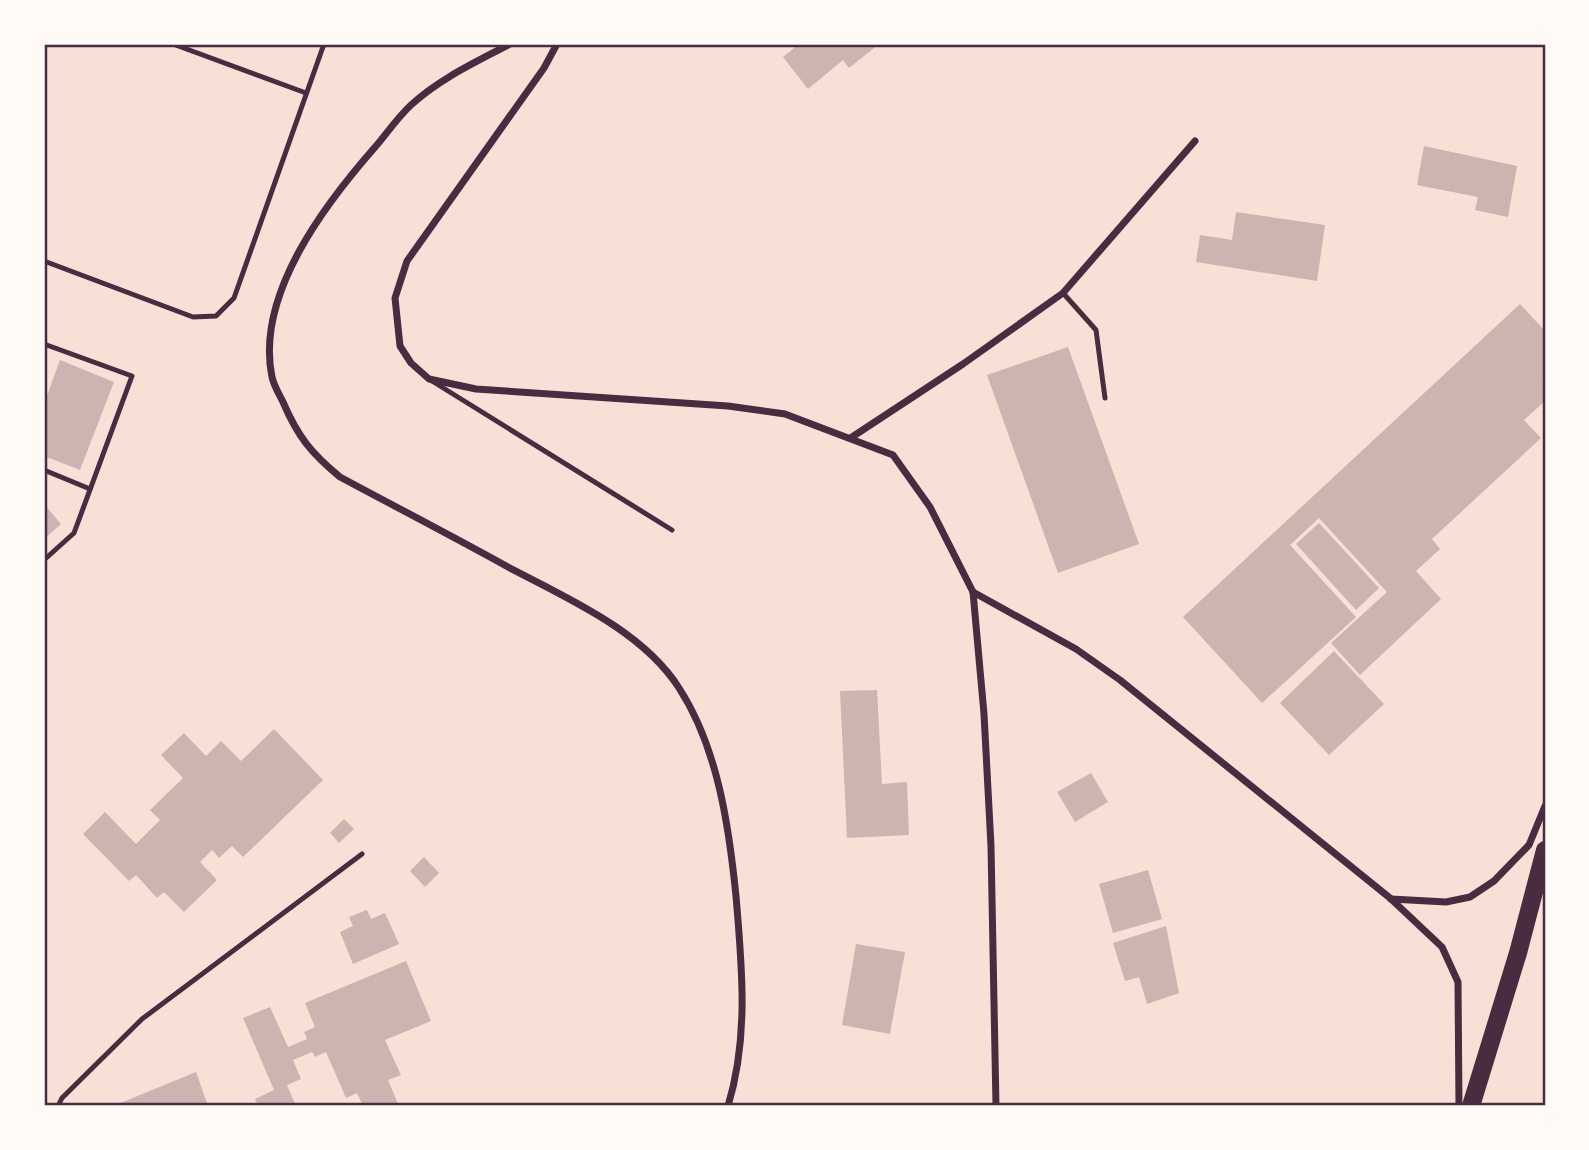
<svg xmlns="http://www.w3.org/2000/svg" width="1589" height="1150" font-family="Raleway,sans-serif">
  <rect width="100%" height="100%" fill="#f7e1d7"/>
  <g fill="#ccb4b1">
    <polygon points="799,44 879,44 849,68 843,60 808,89 783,57"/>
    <polygon points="1424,146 1517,166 1508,217 1475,210 1478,197 1417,185"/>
    <polygon points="1236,212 1325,225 1317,281 1196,262 1200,235 1232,240"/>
    <polygon points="1520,304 1545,331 1545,379 1542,382 1545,386 1545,401 1524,420 1541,438 1432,539 1440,549 1416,571 1441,599 1360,675 1331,643 1387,592 1319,518 1290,545 1356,617 1262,703 1183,617"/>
    <polygon points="1068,347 1139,544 1058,573 987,375"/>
    <polygon points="60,360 114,382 80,470 44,456 44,404"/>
    <polygon points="44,504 61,524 44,539"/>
    <polygon points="1319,523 1379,588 1356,610 1296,544"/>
    <polygon points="1334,651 1384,704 1329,755 1280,703"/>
    <polygon points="877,690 882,784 907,782 909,835 847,838 840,691"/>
    <polygon points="274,729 323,780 243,857 232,846 219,858 212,850 200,862 217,880 184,912 164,892 157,898 136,875 129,881 83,834 105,812 136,844 160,820 150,810 183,778 161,755 184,733 206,756 221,741 241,761"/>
    <polygon points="1091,773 1108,802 1075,822 1057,792"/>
    <polygon points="344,819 354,829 339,843 330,833"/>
    <polygon points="424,857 439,873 425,887 410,871"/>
    <polygon points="1148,870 1162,919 1113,933 1099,884"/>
    <polygon points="367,910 371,919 385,913 399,944 353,964 340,932 353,926 349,917"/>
    <polygon points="1166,926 1179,993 1147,1004 1139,977 1125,981 1113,943"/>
    <polygon points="856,944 905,952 890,1034 842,1025"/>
    <polygon points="406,961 431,1021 385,1040 401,1075 388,1080 399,1106 363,1106 357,1093 346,1098 326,1052 315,1057 312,1052 293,1060 301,1079 287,1085 296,1106 258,1106 255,1099 274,1090 243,1018 270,1007 288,1047 307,1039 304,1032 315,1027 305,1003"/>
    <polygon points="196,1072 208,1106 113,1106"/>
  </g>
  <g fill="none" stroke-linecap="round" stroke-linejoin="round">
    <g stroke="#4a2c40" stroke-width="5">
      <polyline points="173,44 306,93"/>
      <polyline points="44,261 193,317 216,316 234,298 324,44"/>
      <polyline points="1063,293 1096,330 1105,398"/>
      <polyline points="44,344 132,376 74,533 44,560"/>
      <polyline points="432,381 672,530"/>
      <polyline points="44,470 90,489"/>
      <polyline points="58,1106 62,1098 142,1019 362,854"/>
    </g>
    <g stroke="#4a2c40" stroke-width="7">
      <path d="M510,44C476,62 439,79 411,105C398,117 387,133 376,146C325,204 255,295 272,377C274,386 279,394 283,402C298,437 311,453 340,477C396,507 452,536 508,567C567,598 643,631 679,688C718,748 729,827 736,896C742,967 749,1037 728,1106"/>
      <polyline points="557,44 544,68 407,261 395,298 400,346 411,363 429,379 476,389 728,406 785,414 893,455 930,507 973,592 984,714 991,846 996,1106"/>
      <polyline points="852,437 963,364 1063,293 1195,141"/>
      <polyline points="973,592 1076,649 1120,680 1390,898 1442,947 1458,982 1459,1106"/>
      <polyline points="1391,899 1446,902 1470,897 1494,881 1529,845 1545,806"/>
    </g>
    <polyline stroke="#4a2c40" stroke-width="18" points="1471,1106 1518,953 1545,850"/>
  </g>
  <rect width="1589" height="1150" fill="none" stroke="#fffaf5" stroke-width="91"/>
  <rect x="46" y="46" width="1498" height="1058" fill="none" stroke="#4a2c40" stroke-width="2.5"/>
</svg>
